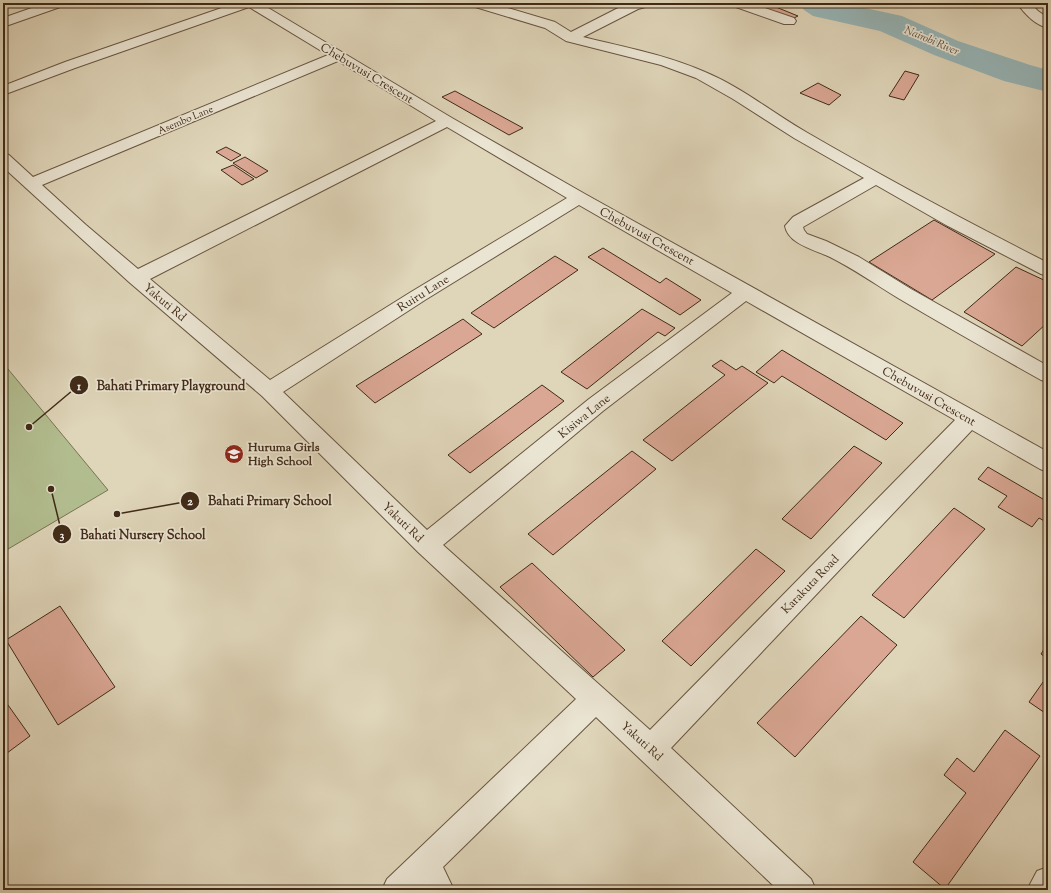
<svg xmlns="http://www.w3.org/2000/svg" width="1051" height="893" font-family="'Sorts Mill Goudy',serif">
  <rect width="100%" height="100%" fill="#dfd5b9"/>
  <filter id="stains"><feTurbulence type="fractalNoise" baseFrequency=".005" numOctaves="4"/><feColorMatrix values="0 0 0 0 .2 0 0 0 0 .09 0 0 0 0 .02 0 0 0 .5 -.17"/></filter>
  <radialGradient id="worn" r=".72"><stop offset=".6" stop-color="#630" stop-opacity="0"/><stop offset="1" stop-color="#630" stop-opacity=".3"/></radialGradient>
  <polygon fill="#b2bd8f" stroke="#797453" points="3,363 108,490 3,552"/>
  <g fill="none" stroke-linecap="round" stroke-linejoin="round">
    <polygon fill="#97b6b8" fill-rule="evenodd" points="799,3 842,3 902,16 958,41 1030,65 1048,70 1048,92 1004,81 934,55 880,31 813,16 804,10"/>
  </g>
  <g fill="#daa794" stroke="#402a17">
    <polygon points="750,3 766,3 798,16 790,20"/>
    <polygon points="905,71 919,75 904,100 889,96"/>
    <polygon points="818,83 841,95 829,105 800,93"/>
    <polygon points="455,91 523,128 509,135 442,97"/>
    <polygon points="226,147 241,155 231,161 216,152"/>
    <polygon points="245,157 268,171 256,178 233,163"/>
    <polygon points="233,165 254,179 242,185 221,170"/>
    <polygon points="934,220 995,254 932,300 869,262"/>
    <polygon points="603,248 660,283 666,278 701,300 680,315 588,257"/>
    <polygon points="555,256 578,270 494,328 471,313"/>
    <polygon points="1016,267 1048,282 1048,322 1022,346 964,312"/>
    <polygon points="642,309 675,328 665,336 658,332 587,389 561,372"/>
    <polygon points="463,319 482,334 375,403 356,386"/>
    <polygon points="782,350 903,423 886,440 782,376 774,383 756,372"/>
    <polygon points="721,360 736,370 742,366 768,383 672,461 643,440 725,375 712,366"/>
    <polygon points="542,385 564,401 470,473 448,455"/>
    <polygon points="854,446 882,463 811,539 782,519"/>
    <polygon points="632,451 656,469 553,555 528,534"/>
    <polygon points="988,467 1048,502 1048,523 1039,518 1032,527 998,507 1007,496 978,479"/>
    <polygon points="954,508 985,529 904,618 872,595"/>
    <polygon points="756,549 785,571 691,666 662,641"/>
    <polygon points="532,563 625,650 593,677 500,587"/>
    <polygon points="60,606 115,687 58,725 6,640"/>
    <polygon points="861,616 897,645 795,757 757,723"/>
    <polygon points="1048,643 1048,659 1041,654"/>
    <polygon points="1048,675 1048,715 1029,702"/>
    <polygon points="3,698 30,736 3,756"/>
    <polygon points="1005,730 1040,756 945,889 913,862 966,793 944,775 957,758 974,772"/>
  </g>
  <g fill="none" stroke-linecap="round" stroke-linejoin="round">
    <g stroke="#685540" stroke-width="2">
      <g id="minor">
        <polygon points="46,3 64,3 63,6 3,27 3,18"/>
        <path d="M236,3H260L452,118L585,194L1048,452V472L1040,469L972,430L671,748L811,879L816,890H778L596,717L443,867L454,890H422V888L420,890H382L387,879L576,699L418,552L262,396L129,282L3,167V153L9,155L33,177L328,55L249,7L75,68L3,95V86L65,62ZM338,61L436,121L138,269L86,225L42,185ZM447,127L567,198L411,292L270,380L150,279ZM579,205L732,293L589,399L427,530L283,392L425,300ZM746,301L955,420L650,730L443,545L603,411Z"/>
        <path d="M471,3H491L555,22L571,32L628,3H650L649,6L638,9L583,37C624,47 667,55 705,72C741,87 773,113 806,132C885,178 966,221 1048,263V276L1041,274L946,225L876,185L803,227L804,230L807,234L826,241L859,257L911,289L1048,366V382L1041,380C993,353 945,326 898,298C875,284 854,269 830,257C815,250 788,244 785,226L793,217L864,178L794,138L733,99L696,78L661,65L566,41L545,28L472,6Z"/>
        <polygon points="732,3 750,3 794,18 796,21 794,24 784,24 733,6"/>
        <path d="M1017,3H1030L1038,11L1048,18V28C1035,25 1024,13 1017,3Z"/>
        <polygon points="1048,867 1048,890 1027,890 1037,871"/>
      </g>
    </g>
    <use href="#minor" fill="#eae4d2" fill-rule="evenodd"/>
  </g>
  <defs>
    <g id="school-disc" transform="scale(1)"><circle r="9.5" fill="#8f2418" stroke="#eae4d2"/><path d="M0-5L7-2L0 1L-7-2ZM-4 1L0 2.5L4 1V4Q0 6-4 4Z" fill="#fff"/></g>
  </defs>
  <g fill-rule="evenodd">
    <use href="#school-disc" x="234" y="454"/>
  </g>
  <g text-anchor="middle" stroke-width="3.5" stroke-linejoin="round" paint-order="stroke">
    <g font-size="10" fill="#402a17" stroke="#eae4d2">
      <text transform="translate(185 119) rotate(-23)" y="4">Asembo Lane</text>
    </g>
    <g font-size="11" font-style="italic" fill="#564d3f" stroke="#eae4d2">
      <text transform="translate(932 40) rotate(23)" y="4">Nairobi River</text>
    </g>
    <g font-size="12" fill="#402a17" stroke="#eae4d2">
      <text transform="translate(367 73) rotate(31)" y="4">Chebuvusi Crescent</text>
      <text transform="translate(647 236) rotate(29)" y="4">Chebuvusi Crescent</text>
      <text transform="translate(423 293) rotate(-32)" y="4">Ruiru Lane</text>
      <text transform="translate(165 302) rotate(40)" y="4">Yakuti Rd</text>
      <text transform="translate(929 396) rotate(30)" y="4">Chebuvusi Crescent</text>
      <text transform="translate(584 416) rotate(-39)" y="4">Kisiwa Lane</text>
      <text transform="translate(403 522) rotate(44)" y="4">Yakuti Rd</text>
      <text transform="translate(810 584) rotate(-46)" y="4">Karakuta Road</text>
      <text transform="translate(642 741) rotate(42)" y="4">Yakuti Rd</text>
    </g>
    <g font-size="12" font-weight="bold" fill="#402a17" stroke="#eae4d2" text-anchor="start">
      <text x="248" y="451">Huruma Girls<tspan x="248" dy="14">High School</tspan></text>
    </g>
  </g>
  <path fill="none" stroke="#402a17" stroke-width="1.5" d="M29 427L79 385M117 514L190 501M51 489L62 534"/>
  <g fill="#402a17" stroke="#eae4d2" stroke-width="1.5">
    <circle cx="29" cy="427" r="4"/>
    <circle cx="117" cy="514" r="4"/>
    <circle cx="51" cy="489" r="4"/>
    <circle cx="79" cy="385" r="10"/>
    <circle cx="190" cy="501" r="10"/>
    <circle cx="62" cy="534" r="10"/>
  </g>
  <g font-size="12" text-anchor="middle" font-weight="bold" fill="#fff">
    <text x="79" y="390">1</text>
    <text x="190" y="505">2</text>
    <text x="62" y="539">3</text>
  </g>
  <g font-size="13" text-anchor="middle" font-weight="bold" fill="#402a17" stroke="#eae4d2" stroke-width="3.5" stroke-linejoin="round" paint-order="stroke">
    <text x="171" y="390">Bahati Primary Playground</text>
    <text x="270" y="505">Bahati Primary School</text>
    <text x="143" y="539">Bahati Nursery School</text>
  </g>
  <rect width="1051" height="893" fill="none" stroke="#dfd5b9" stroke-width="16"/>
  <rect x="4" y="4" width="1043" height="885" fill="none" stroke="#402a17" stroke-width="2"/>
  <rect x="8" y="8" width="1035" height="877" fill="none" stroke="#402a17"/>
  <rect width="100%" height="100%" filter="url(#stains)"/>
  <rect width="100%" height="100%" fill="url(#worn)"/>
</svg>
